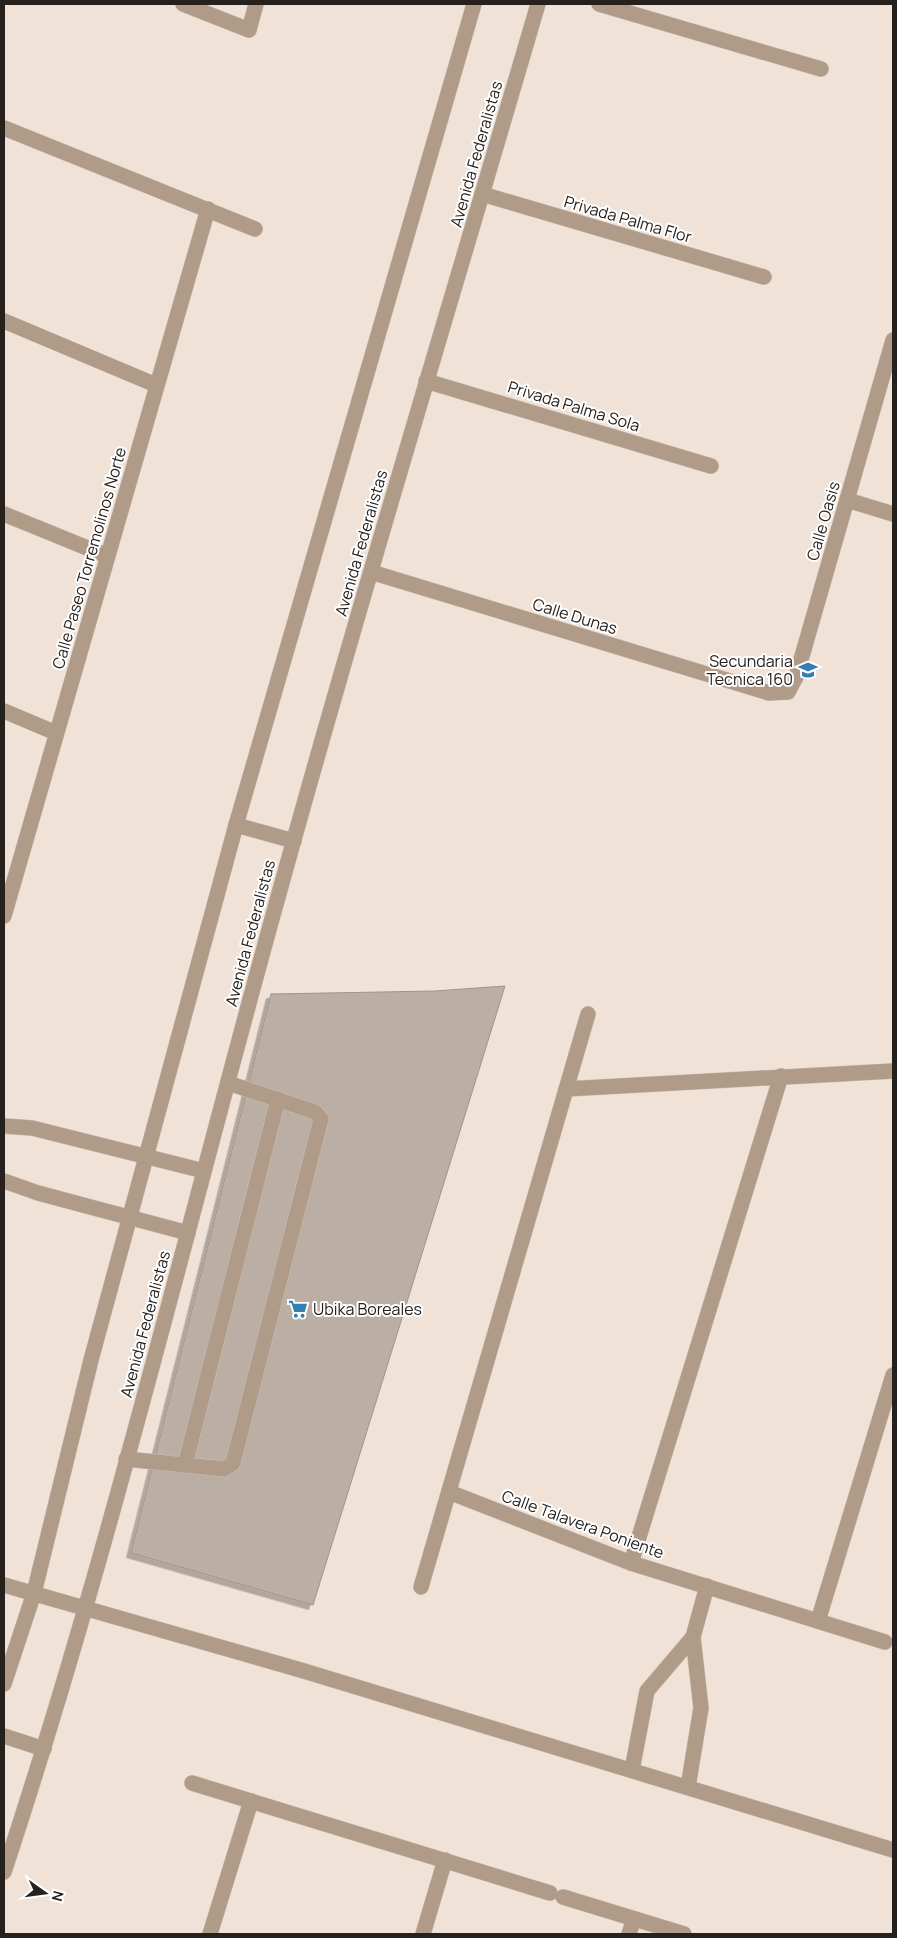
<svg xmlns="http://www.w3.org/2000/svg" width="897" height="1938" font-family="Manrope,sans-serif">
  <defs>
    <filter id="shadow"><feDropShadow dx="-4.5" dy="4.5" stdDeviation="0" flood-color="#0004"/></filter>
  </defs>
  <rect width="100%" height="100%" fill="#f0e2d7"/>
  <polygon fill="#bbaea4" stroke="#a09389" filter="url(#shadow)" points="505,986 313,1605 131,1553 271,994 435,991"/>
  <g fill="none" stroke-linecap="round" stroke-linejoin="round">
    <g stroke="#ccbfb6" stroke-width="16">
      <g id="minor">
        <polyline points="183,4 249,30 256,4"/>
        <polyline points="599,4 821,69"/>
        <polyline points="4,128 255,229"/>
        <polyline points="482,194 764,277"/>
        <polyline points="4,321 156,385"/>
        <polyline points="426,381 711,466"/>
        <polyline points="847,500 893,514"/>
        <polyline points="4,514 107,556"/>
        <polyline points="371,572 769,693 788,692 796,677 893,340"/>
        <polyline points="4,711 56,733"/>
        <polyline points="236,825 294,841"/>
        <polyline points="4,916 208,209"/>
        <polyline points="566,1089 893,1071"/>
        <polyline points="4,1126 32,1128 204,1171"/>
        <polyline points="4,1181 38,1193 188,1233"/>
        <polyline points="126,1459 224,1469 233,1463 321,1119 315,1112 228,1083"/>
        <polyline points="185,1465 278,1099"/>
        <polyline points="449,1492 631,1563 885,1642"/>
        <polyline points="631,1563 781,1076"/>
        <polyline points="4,1585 304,1671 893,1850"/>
        <polyline points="421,1587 588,1014"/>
        <polyline points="818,1621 893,1375"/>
        <polyline points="4,1684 34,1593 91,1360 236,825 474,4"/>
        <polyline points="4,1736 44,1749"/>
        <polyline points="632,1770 647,1691 693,1637"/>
        <polyline points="192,1783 550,1893"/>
        <polyline points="688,1787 701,1708 693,1637 707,1586"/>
        <path d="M4,1872C102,1576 176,1271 258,970C346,646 444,326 538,4"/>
        <polyline points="563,1897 684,1934"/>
        <polyline points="210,1934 251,1801"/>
        <polyline points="423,1934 445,1860"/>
        <polyline points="629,1934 634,1919"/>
      </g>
    </g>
    <use href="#minor" stroke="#b09b89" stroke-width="15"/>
  </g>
  <defs>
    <g id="school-bare" transform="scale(1.5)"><path d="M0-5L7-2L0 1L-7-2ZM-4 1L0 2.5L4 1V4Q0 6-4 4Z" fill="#347fb2" stroke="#fff" stroke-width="2.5" paint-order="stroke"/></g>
    <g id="supermarket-bare" transform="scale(1.5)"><path d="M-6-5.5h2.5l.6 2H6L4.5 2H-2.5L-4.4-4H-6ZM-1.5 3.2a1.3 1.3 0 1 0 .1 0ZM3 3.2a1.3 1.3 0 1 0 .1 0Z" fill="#347fb2" stroke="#fff" stroke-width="2.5" paint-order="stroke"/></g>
  </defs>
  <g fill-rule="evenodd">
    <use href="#school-bare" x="808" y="670"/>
    <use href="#supermarket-bare" x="298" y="1309"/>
  </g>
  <g text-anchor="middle" stroke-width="4" stroke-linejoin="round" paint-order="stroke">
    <g font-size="16" fill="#26211d" stroke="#fff">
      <text transform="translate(476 154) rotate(-74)" y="6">Avenida Federalistas</text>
      <text transform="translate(628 219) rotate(16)" y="6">Privada Palma Flor</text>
      <text transform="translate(574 406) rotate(17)" y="6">Privada Palma Sola</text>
      <text transform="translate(823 521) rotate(-74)" y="6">Calle Oasis</text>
      <text transform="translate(361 543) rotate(-74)" y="6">Avenida Federalistas</text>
      <text transform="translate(89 558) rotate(-74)" y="6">Calle Paseo Torremolinos Norte</text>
      <text transform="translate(575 616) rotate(17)" y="6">Calle Dunas</text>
      <text transform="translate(250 933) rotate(-75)" y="6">Avenida Federalistas</text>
      <text transform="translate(145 1324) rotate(-75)" y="6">Avenida Federalistas</text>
      <text transform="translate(583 1524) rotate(20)" y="6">Calle Talavera Poniente</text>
    </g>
    <g font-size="16" fill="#26211d" stroke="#fff" text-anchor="end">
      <text x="793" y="667">Secundaria<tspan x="793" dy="18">Tecnica 160</tspan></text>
      <text x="313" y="1315" text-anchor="start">Ubika Boreales</text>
    </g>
  </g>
  <rect width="897" height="1938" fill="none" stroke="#26211d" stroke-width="10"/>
  <g transform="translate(45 1893) rotate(104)" stroke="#ffffff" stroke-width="4" paint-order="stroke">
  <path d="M0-4L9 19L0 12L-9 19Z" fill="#26211d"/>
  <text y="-8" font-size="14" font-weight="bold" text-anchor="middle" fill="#26211d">N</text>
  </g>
</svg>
